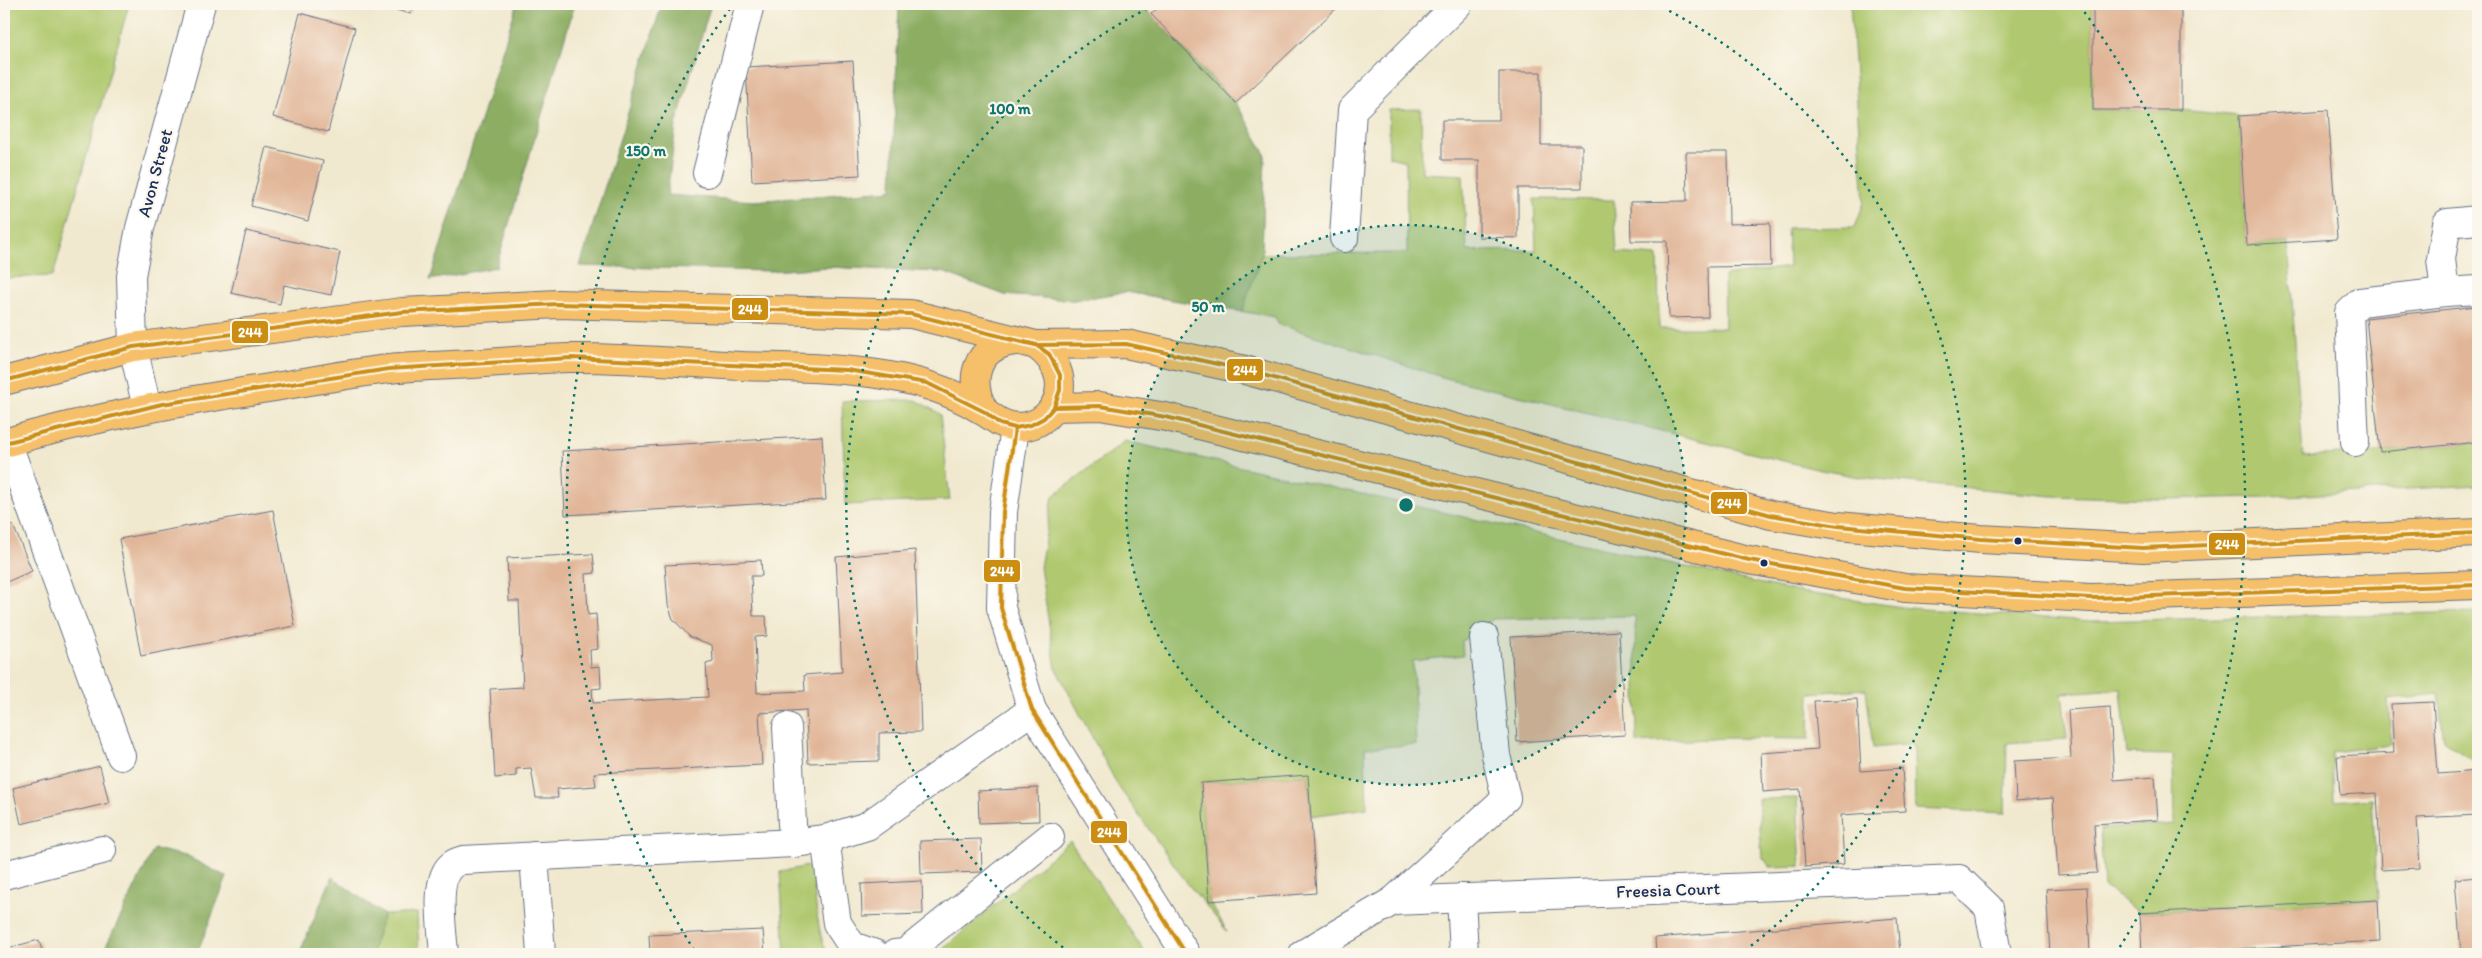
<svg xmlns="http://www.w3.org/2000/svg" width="2482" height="958" font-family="Itim,sans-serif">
  <rect width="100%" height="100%" fill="#fbf7ec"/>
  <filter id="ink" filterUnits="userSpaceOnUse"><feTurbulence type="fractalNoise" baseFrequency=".02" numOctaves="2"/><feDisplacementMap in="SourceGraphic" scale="10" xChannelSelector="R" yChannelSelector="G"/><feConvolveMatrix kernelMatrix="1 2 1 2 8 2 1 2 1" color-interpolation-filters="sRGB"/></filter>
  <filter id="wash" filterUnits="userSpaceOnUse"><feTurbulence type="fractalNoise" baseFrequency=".0096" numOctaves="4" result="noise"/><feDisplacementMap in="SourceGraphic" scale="20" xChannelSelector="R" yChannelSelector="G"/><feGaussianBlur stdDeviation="1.12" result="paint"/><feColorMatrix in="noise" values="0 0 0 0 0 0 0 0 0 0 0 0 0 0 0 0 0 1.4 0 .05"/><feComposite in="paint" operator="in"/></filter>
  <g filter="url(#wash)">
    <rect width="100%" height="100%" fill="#f1e9cf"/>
    <g fill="#b0c96f" stroke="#667c66">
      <polygon points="4,4 129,4 53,276 4,278"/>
      <polygon points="899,4 1141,4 1236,103 1265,153 1262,254 1407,253 1406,161 1389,157 1389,110 1421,109 1422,173 1463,175 1467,251 1536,250 1534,199 1614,200 1617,253 1658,256 1659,328 1725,328 1724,276 1789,267 1787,228 1855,227 1864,202 1850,4 2093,4 2093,110 2181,110 2239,116 2247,245 2288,242 2303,456 2380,452 2478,442 2478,485 2270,497 2160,499 2052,496 1859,477 1816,469 1442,377 1278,324 1275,317 1126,292 1073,300 1005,295 943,272 828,267 768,271 755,201 892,190"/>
      <polygon points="916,400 940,414 950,500 845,505 842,401"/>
      <polygon points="1125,441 1799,592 1909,608 2090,621 2478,612 2478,763 2444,741 2438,694 2388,699 2391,745 2332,752 2334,801 2372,798 2378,900 2140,913 2104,887 2100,829 2174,824 2173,755 2127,754 2121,689 2062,693 2067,739 2007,743 2005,813 1915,809 1914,744 1873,748 1866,689 1810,693 1809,739 1727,738 1637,743 1635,616 1493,619 1462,641 1463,655 1413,661 1416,745 1365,748 1367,808 1311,816 1308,775 1201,783 1209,901 1227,931 1187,883 1118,786 1056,669 1040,567 1053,496"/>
      <polygon points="1797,798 1801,866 1770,867 1762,856 1758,799"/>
      <polygon points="1070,841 1146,954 937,954"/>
      <path d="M812,865C814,885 817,941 829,954H785L780,872Z"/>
      <polygon points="417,913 419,954 371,954 384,915"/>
    </g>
    <g fill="#8cad62" stroke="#546e60">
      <polygon points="517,4 575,4 496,267 430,280"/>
      <polygon points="662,4 711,4 676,125 667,195 755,201 892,190 899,4 1141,4 1236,103 1265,153 1262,254 1242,312 1126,292 1073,300 1005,295 943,272 828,267 768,271 580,266"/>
      <polygon points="154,849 186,856 227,877 197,954 102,954"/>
      <polygon points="332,877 384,915 371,954 299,954"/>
    </g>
    <g id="blocks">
      <g fill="#e1b698">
        <polygon points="373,4 413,4 411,14"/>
        <polygon points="1162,4 1341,4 1236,103 1151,14"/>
        <rect x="2093" y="4" width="88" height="106"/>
        <polygon points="300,13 355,28 328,132 273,117"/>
        <polygon points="853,61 860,175 752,181 746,67"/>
        <polygon points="1499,72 1541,72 1541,145 1582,145 1582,188 1518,188 1518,238 1479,237 1479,160 1442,160 1442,120 1499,120"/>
        <polygon points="2328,110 2337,239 2247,245 2239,116"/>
        <polygon points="266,147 323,161 308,221 251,206"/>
        <polygon points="1686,152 1728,152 1729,224 1770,223 1771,266 1707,267 1708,317 1669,318 1667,241 1631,241 1630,202 1687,201"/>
        <polygon points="246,231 340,252 331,295 284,285 280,304 231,293"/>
        <polygon points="2478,306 2478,442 2380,452 2366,318"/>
        <polygon points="822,436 826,500 565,515 562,451"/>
        <polygon points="273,510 295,626 141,656 119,539"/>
        <polygon points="13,525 32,571 4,583 4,529"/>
        <polygon points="915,550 921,732 879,733 879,761 808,763 806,710 759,713 762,765 594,773 596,786 557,789 558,798 536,798 531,768 516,769 516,776 495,778 490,689 523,687 519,601 509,601 507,558 593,554 595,573 586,574 588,615 596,614 598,649 590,650 591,667 600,666 601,688 592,689 593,703 708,697 706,664 713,662 712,645 690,637 673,619 668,605 665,565 761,560 762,576 751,576 753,616 766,616 767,636 755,637 757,693 805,691 804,675 842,672 836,557"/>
        <polygon points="1619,631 1625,735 1517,742 1511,637"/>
        <polygon points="1857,699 1861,771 1902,768 1905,811 1841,815 1844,864 1805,867 1800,789 1763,792 1761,753 1818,749 1814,701"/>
        <polygon points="2433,702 2438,774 2478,771 2478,815 2417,818 2420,868 2381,870 2377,793 2340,795 2337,756 2394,753 2391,704"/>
        <polygon points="2110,707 2114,780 2155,777 2158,820 2094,824 2097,873 2058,875 2053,798 2016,801 2014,761 2071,758 2068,710"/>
        <polygon points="100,766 109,803 21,824 13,788"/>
        <polygon points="1308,775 1316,893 1209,901 1201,783"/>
        <polygon points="1038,788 1039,821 979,823 978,791"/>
        <polygon points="981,839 982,872 921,874 920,841"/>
        <polygon points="2478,877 2478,954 2461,954 2455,879"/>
        <polygon points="922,881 923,914 862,916 861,884"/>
        <polygon points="2087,887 2090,954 2050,954 2046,889"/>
        <polygon points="2378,900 2380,941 2142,954 2140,913"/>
        <polygon points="1897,918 1900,954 1656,954 1655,938"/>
        <polygon points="763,930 765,954 650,954 649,935"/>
        <polygon points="39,940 43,954 4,954 4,949"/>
      </g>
    </g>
  </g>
  <g filter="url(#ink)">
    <use href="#blocks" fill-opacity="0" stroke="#667086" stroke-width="1"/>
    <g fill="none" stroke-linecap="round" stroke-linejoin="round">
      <g stroke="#667086" stroke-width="30">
        <g id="minor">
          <polyline points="707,173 750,4"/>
          <polyline points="2478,220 2447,223 2441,259 2445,292 2478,290"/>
          <polyline points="1344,238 1352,110 1458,4"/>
          <polyline points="147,408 133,347 131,276 140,228 201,4"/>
          <polyline points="1015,428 1003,512 1001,608 1032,710 1186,954"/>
          <polyline points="7,442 121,756"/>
          <polyline points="2355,442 2349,313 2360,302 2445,292"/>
          <polyline points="787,727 793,843"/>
          <polyline points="825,839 837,923 852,946 875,954"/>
          <polyline points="534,856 541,954"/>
          <polyline points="4,875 102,850"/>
          <polyline points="1461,898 1464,954"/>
          <polyline points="1393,901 1506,798 1496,755 1484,637"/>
          <path d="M444,954C443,933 433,879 452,865C454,863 459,861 463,860L793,843L825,839L867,826L1032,710"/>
          <polyline points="895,954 905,953 1050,837"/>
          <polyline points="1303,954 1393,901 1959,879 1989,908 1997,954"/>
        </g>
      </g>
      <g stroke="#667086" stroke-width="30">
        <g id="major">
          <polyline points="4,381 133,347 402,312 558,304 911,314 1036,345 1126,344 1245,370 1771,515 1838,526 1981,539 2143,548 2478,533"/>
          <polyline points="1054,407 1100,406 1166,417 1749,560 1905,588 2091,598 2478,585"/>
          <path d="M985,412C966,381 976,345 1015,341"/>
          <path d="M4,443C93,417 184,401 275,387C313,381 351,373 389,369C416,366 443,366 470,364C503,362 535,359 568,358C625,357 684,363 741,366C825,369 921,365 992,417C1038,452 1092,385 1036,345"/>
        </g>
      </g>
      <use href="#minor" stroke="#fff" stroke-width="28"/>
      <use href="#major" stroke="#f6c06b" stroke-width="28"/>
      <g stroke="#fbf7ec" stroke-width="8">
        <g id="bus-1">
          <polyline points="4,381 133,347 402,312 558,304 911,314 1036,345 1126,344 1245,370 1771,515 1838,526 1981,539 2143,548 2478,533"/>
          <polyline points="1054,407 1100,406 1166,417 1749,560 1905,588 2091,598 2478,585"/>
          <polyline points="1015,428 1003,512 1001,608 1032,710 1186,954"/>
          <polyline points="4,443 162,404 389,369 571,358 847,370 927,383 985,412 1000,424 1015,428 1031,425 1044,418 1054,407 1060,390 1060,375 1049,354 1036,345 1004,338"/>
        </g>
      </g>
      <use href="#bus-1" stroke="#cb8e13" stroke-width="4"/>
    </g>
  </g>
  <circle cx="1406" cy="505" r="280" fill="#0f766e" fill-opacity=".12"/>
  <g fill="none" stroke="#0f766e" stroke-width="2.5" stroke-dasharray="2.5 5">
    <circle cx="1406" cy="505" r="280"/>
    <path d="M1069 952A560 560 0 0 1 1156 4M1656 4A560 560 0 0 1 1743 952"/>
    <path d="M694 950A839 839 0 0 1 732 6M2080 6A839 839 0 0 1 2118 950"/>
  </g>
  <g fill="#1b2f5e" stroke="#fbf7ec" stroke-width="2">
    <circle cx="2018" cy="541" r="4.5"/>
    <circle cx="1764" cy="563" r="4.5"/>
  </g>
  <g text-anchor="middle" stroke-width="4.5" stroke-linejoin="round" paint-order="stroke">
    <g font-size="18" fill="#1b2f5e" stroke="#fbf7ec">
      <text transform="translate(155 173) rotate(-75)" y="6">Avon Street</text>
      <text transform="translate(1668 890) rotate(-2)" y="6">Freesia Court</text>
    </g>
  </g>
  <circle cx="1406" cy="505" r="8" fill="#0f766e" stroke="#fbf7ec" stroke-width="2.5"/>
  <g font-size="15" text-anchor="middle" font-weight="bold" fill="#0f766e" stroke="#fbf7ec" stroke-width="4.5" stroke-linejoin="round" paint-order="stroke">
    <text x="1010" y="114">100 m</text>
    <text x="646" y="156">150 m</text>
    <text x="1208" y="312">50 m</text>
  </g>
  <g stroke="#fbf7ec" stroke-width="2">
    <rect x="731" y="297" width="38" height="24" rx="5" fill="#cb8e13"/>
    <rect x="231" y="320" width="38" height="24" rx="5" fill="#cb8e13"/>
    <rect x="1226" y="358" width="38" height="24" rx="5" fill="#cb8e13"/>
    <rect x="1710" y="491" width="38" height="24" rx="5" fill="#cb8e13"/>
    <rect x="2208" y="532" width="38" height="24" rx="5" fill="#cb8e13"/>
    <rect x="983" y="559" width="38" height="24" rx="5" fill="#cb8e13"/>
    <rect x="1090" y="820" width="38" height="24" rx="5" fill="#cb8e13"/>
  </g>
  <g font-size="14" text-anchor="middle" font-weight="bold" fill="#fff">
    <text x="750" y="314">244</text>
    <text x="250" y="337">244</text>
    <text x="1245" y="375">244</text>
    <text x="1729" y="508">244</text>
    <text x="2227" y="549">244</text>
    <text x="1002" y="576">244</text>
    <text x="1109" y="837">244</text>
  </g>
  <rect width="2482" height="958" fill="none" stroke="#fbf7ec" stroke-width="20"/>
</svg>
